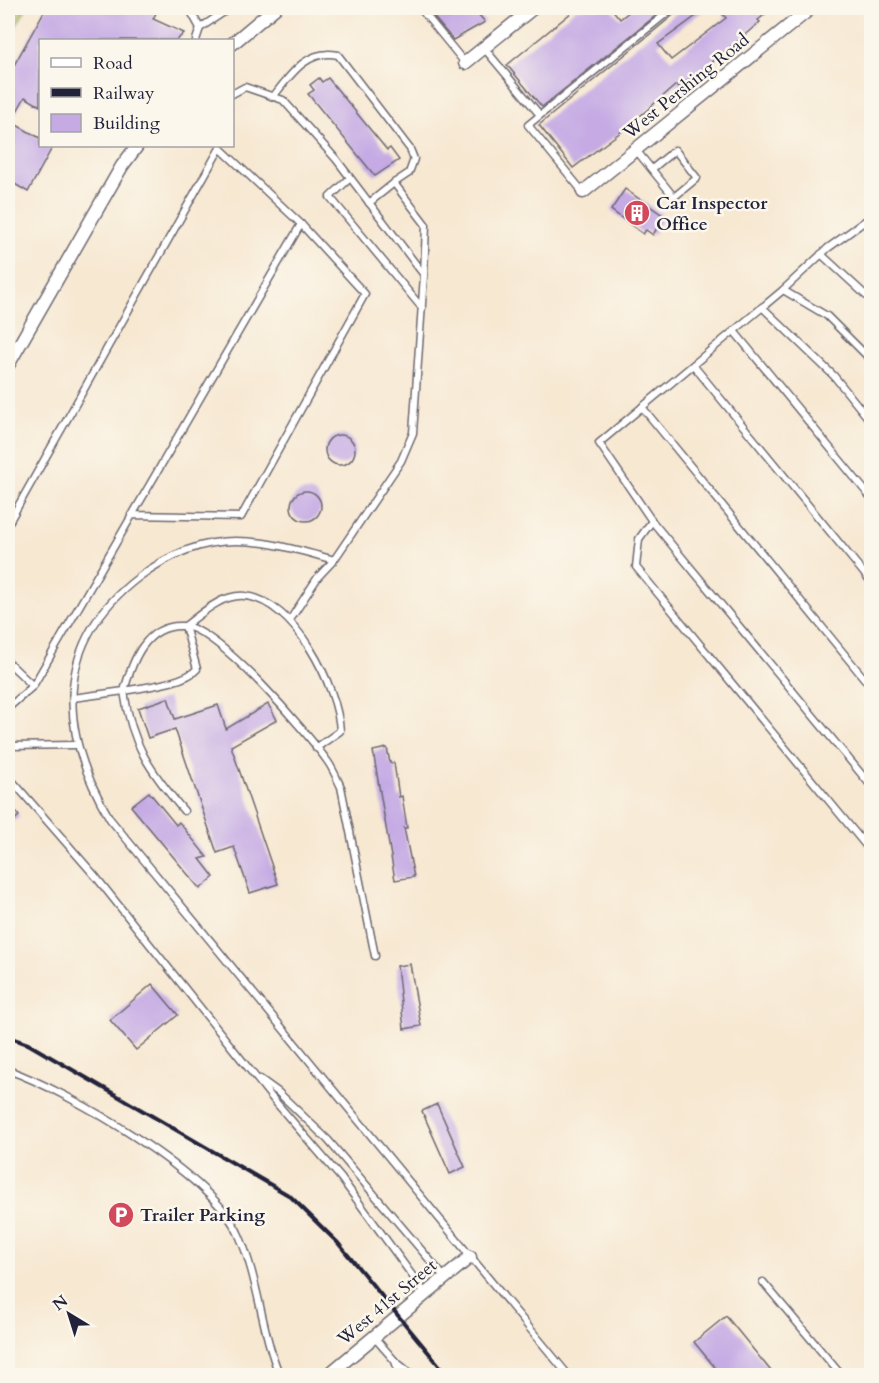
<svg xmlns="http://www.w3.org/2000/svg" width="879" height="1383" font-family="Cardo,serif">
  <rect width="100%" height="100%" fill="#fbf7ec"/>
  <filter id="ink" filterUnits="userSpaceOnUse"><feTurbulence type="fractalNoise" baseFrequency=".0167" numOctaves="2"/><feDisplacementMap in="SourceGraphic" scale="12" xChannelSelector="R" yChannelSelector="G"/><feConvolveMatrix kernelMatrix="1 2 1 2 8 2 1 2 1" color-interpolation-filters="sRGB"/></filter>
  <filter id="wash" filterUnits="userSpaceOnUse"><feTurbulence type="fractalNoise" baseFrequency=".008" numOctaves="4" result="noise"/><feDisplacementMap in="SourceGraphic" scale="24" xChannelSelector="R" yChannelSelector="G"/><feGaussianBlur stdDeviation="1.35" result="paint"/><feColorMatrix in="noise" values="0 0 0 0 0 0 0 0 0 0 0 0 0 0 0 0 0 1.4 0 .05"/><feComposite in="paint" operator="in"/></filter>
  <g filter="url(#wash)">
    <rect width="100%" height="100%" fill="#f7e8d2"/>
    <polygon fill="#bac769" stroke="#6e7452" stroke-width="1.5" points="15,8 26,8 8,41 8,21"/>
    <g id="blocks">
      <g fill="#c5aae4">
        <polygon points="46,8 146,8 156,13 153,19 184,33 177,40 40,40 40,106 25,97 11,122 40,138 40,146 53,146 28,192 8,180 8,76"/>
        <polygon points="462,8 473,8 485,22 453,40 433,16 441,9 448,18"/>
        <polygon points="577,8 611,8 620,19 634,8 664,9 542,107 507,65"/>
        <polygon points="682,8 707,8 658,44 671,60 726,18 717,8 773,8 758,20 760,22 710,64 678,87 676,85 626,128 573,168 539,125"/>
        <polygon points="319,78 322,82 328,78 387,150 390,148 399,160 375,176 308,94 314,90 310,85"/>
        <polygon points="625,189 664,216 653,235 646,230 643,234 611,210"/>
        <circle cx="340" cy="450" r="15"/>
        <circle cx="306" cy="506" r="15"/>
        <polygon points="168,698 175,719 218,705 226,729 268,704 277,720 231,746 278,884 250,893 234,847 217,853 175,729 148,738 138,708"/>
        <polygon points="387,748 390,763 394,763 399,797 402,796 407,828 404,828 414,877 395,880 373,751"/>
        <polygon points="149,792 176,825 179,822 207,857 200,859 214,877 200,889 131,806"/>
        <polygon points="8,802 19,816 8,825"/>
        <polygon points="410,964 421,1026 404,1029 397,966"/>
        <polygon points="152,984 178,1015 136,1050 110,1020"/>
        <polygon points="437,1104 465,1167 450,1174 422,1111"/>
        <polygon points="726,1316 775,1376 722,1376 694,1342"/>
      </g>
    </g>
  </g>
  <g filter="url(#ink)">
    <use href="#blocks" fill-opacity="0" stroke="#6d6770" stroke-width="1.5"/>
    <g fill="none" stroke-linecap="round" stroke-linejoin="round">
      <g stroke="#6d6770" stroke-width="9">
        <g id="service">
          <polyline points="189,8 200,28 196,40"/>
          <polyline points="420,8 465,63"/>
          <polyline points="200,28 230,8"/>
          <polyline points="484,48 540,115"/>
          <path d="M232,94L245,87L283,100L336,159L424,275L413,433L401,461L334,560C302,551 269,541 236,541C201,541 167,556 139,577C52,643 59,733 110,819L569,1376"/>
          <path d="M273,97C290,75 308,48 338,55L410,149L414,159L409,173L394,183"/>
          <polyline points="636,150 674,197 697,178 675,150 652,169"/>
          <polyline points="350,178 330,197 422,308"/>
          <polyline points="583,192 528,125 673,8"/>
          <polyline points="369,203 394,183 426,225 424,275"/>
          <polyline points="872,216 828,248 783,290 599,443 652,521 872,787"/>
          <polyline points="821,254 872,301"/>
          <polyline points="783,290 827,316 872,361"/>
          <polyline points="762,307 834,376 872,423"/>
          <polyline points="734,331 872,499"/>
          <polyline points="693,365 872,583"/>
          <polyline points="642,407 872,688"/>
          <polyline points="652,521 639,539 636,567 872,853"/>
          <polyline points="8,524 220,148 301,224"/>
          <polyline points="290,620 318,577 334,560"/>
          <polyline points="8,662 33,686"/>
          <path d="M73,698L124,691C132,662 145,624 183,626C218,628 307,732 328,762C333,769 337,779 341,787L375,956"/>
          <polyline points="8,708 33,686 301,224 365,294 241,517 131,515"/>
          <polyline points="8,746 76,745"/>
          <polyline points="8,776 96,877 273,1099 341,1178 425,1293"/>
          <path d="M184,811C150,771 131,744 124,691C143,687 185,683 197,669L185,626C202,613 222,594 245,596C294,600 338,687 340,731L316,748"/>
          <path d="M8,1070C70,1092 212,1174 239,1235C259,1280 261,1331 280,1376"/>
          <polyline points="260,1079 278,1092 328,1140 445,1278"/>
          <polyline points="763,1282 842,1376"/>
          <polyline points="374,1337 395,1361 400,1376"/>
          <polyline points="395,1361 414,1376"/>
        </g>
      </g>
      <g stroke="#6d6770" stroke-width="15">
        <g id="minor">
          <polyline points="232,44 275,8"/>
          <polyline points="465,63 533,8"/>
          <polyline points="583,192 811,8"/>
          <polyline points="8,365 122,166 137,146"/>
          <polyline points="327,1376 470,1257"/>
        </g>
      </g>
      <use href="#service" stroke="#fff" stroke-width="6"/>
      <use href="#minor" stroke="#fff" stroke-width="12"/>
      <g stroke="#22223b" stroke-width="4">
        <polyline points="8,10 9,8"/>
        <polyline points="8,1037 28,1044 290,1196 338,1243 448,1376"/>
      </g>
    </g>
  </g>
  <defs>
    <g id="building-disc" transform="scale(1.35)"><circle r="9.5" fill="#d1495b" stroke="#fbf7ec"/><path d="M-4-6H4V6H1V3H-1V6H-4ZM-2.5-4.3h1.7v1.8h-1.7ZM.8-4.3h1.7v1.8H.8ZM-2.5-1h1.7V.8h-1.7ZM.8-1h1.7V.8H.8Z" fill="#fff"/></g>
    <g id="parking-disc" transform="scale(1.35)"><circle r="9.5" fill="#d1495b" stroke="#fbf7ec"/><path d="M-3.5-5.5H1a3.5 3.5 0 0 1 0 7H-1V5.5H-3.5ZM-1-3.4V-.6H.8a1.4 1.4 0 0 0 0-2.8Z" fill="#fff"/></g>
  </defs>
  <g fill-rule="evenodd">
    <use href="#building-disc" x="637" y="213"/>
    <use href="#parking-disc" x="121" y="1215"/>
  </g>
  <g text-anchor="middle" stroke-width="5" stroke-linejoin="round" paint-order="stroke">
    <g font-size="18" fill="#22223b" stroke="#fbf7ec">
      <text transform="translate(686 86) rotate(-39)" y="6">West Pershing Road</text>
      <text transform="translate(387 1302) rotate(-40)" y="6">West 41st Street</text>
    </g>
    <g font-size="18" font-weight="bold" fill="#22223b" stroke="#fbf7ec" text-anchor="start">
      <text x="656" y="209">Car Inspector<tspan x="656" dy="21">Office</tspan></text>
      <text x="140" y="1221">Trailer Parking</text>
    </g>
  </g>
  <rect width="879" height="1383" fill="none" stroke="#fbf7ec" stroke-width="30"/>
  <rect x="39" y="39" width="195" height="108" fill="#fbf7ec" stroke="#a4a2a5" stroke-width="1.5"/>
  <rect x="51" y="58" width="30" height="9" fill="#ffffff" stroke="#a4a2a5" stroke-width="1.5"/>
  <text x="93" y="69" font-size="18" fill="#22223b">Road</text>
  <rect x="51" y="88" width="30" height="9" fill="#22223b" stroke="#a4a2a5" stroke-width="1.5"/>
  <text x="93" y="99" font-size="18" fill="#22223b">Railway</text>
  <rect x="51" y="114" width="30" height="18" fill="#c5aae4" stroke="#a4a2a5" stroke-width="1.5"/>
  <text x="93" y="129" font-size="18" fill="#22223b">Building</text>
  <g transform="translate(69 1314) rotate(322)" stroke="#fbf7ec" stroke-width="4.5" paint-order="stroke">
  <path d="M0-4.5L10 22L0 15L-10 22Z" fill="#22223b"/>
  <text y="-9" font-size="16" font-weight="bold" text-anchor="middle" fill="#22223b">N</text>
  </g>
</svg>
